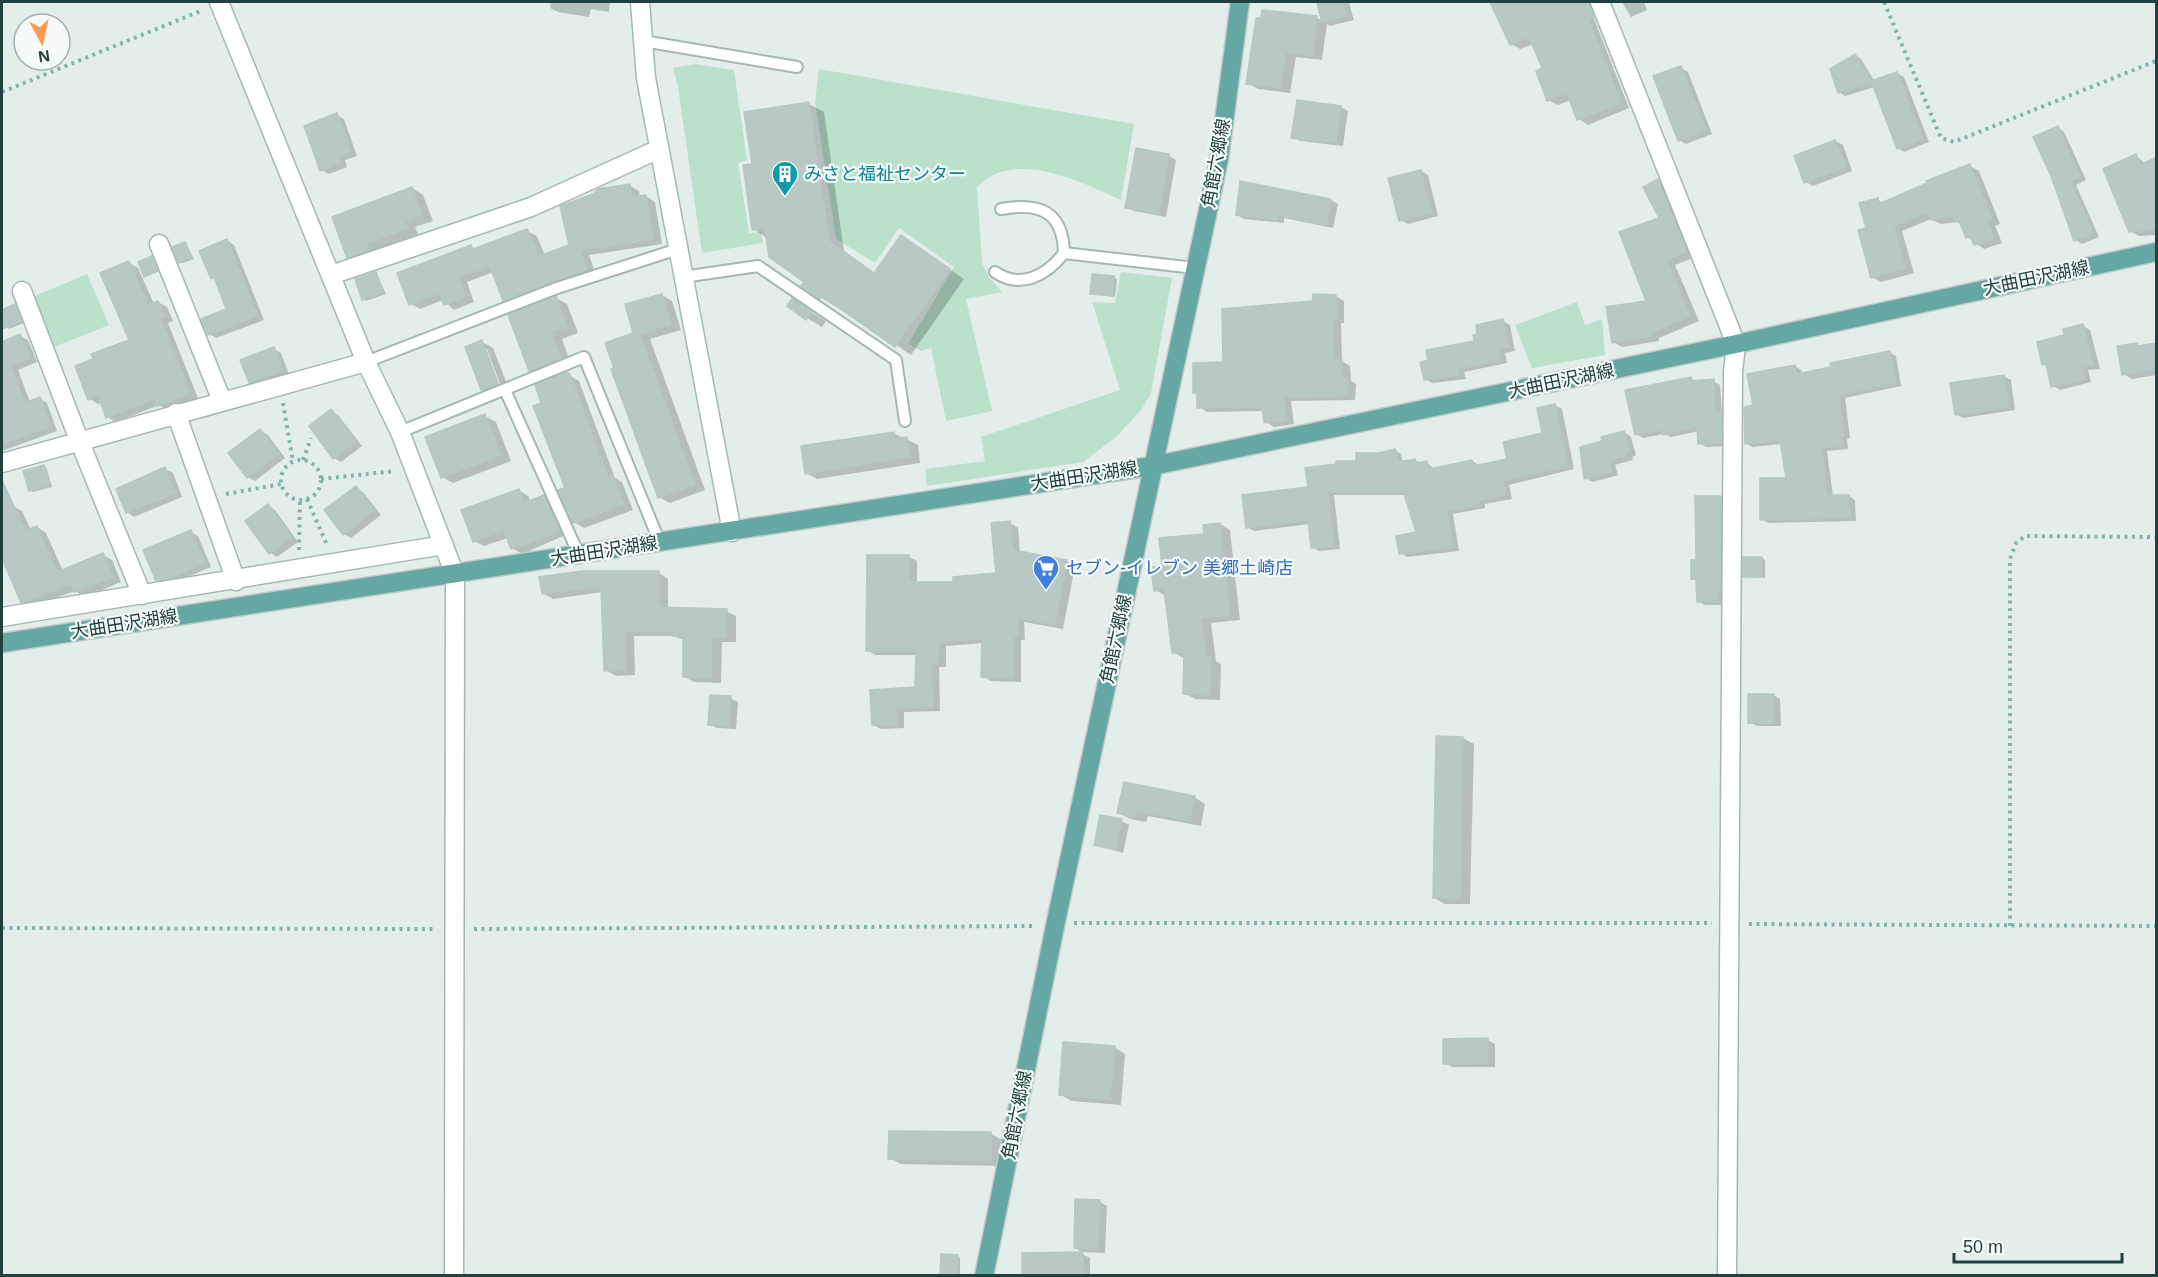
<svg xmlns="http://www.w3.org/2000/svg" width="2158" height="1277" font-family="Helvetica,'Noto Sans JP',sans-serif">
  <rect width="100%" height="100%" fill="#e3eeeb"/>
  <g fill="#bbe0cc">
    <polygon points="694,64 734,70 747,160 738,163 749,233 761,232 763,243 702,253 678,87 673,68"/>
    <path d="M819,69L1134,124L1121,200C1083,182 1011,147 977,188L982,263L989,277L1002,292L966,299L992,411L946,421L931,348L921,351L908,344L954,267L899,228L875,263L836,239L815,102Z"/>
    <polygon points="1121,272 1172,278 1151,393 1142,409 1116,437 1083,462 927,486 925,469 985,461 981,437 1120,390 1092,302 1115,303"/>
    <polygon points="87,274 109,325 54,347 33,297"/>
    <polygon points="1577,302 1585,325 1602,319 1605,355 1532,368 1515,325"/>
  </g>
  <g fill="#0003" fill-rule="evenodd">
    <polygon points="551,2 610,2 609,12 591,9 589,17 558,12 550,8"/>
    <polygon points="1333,2 1349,3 1354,20 1330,26 1327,24 1322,60 1296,57 1290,93 1258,89 1248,83 1263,11 1317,18 1323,21 1319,5"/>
    <polygon points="1492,2 1585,2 1591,11 1629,108 1588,125 1579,119 1571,100 1558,105 1548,100 1544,69 1534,44 1520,49 1511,44"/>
    <polygon points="1622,2 1644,2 1647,10 1631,17"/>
    <polygon points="1855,55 1861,59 1875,82 1897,73 1904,77 1929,142 1904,152 1898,148 1875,87 1845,96 1839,92"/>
    <polygon points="1681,68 1688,72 1712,134 1686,144 1679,140"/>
    <polygon points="809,104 824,112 844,251 875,274 902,237 964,279 911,355 837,305 836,307 803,286 806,281 767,238 753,229 754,165"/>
    <polygon points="1341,107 1348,111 1343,146 1300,141 1293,137"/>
    <polygon points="336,115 344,119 357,156 345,160 347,167 329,174 322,170"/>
    <polygon points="2058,128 2064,132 2086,180 2076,185 2099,237 2082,244 2076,240"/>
    <polygon points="1835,141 1843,145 1852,171 1813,186 1806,182"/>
    <polygon points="1137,150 1169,156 1176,160 1166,217 1134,211 1127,207"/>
    <polygon points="2136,156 2146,164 2156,206 2156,235 2139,236 2130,231"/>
    <polygon points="1970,166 1979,171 2000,224 1995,226 2002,243 1984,249 1967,237 1962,224 1957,222 1941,224 1931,219 1902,231 1914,273 1881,282 1872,277 1867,229 1878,200 1884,204"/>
    <polygon points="1421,171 1428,175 1438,216 1408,224 1400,220"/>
    <polygon points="1658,181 1667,186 1696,257 1675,265 1699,321 1659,338 1659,341 1622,347 1613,342 1648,302 1661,219"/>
    <polygon points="1241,182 1331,200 1338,204 1333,228 1284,218 1284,223 1244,219 1237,215"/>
    <polygon points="630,186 639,191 640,198 646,196 655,202 662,244 589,255 596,275 514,305 504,300 494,272 467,282 474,302 454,310 443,300 420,309 411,304 471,247 476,250 527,231 537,236 545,256 571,246"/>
    <polygon points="412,188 423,195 433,221 415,227 418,234 377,250 360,263 348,257"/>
    <polygon points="227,240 234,245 264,320 216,338 209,334 228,310 217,281 212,278"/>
    <polygon points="185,243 194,259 183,263 180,262"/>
    <polygon points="129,263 138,268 154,304 158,302 167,307 173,321 168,323 198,398 167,410 159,405 116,422 107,417 102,402 98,404 89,398 131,341"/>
    <polygon points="376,273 386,294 366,301 363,299"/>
    <polygon points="1114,277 1117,279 1115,297 1091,293"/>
    <polygon points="662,295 672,301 681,330 650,339 705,490 670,503 659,497 635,334"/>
    <polygon points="1336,296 1344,301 1344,323 1341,323 1342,361 1350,366 1351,381 1356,384 1355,400 1291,401 1294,424 1274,427 1266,422 1264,411 1207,412 1199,407 1199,395 1194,392 1225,364 1315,302"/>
    <polygon points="556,298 567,304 578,333 562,339 571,364 542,377 531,370"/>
    <polygon points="15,306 24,323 9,329 2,318 2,312"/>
    <polygon points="807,309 826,321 822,327 807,318"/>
    <polygon points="1503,321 1510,325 1515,351 1505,353 1507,363 1464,372 1466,379 1432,383 1425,379"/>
    <polygon points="2083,326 2090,330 2100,369 2088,370 2091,382 2060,390 2053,386 2047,366 2043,364 2066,336"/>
    <polygon points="20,336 28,340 37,362 18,370 30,402 40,399 47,403 57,431 2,451 2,343"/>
    <path d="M482,342L493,348L509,389L494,395L482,389ZM484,349H487L502,389L500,391Z"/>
    <polygon points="2156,344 2156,375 2132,379 2123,374"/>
    <polygon points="274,349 281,353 289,374 257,386 250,382"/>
    <polygon points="1890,353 1896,356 1901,386 1845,398 1850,438 1847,439 1848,449 1827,451 1833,496 1849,496 1855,500 1856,521 1768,523 1762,519 1787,479 1782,444 1752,447 1746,443 1754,407 1795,366 1801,370 1802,375"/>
    <polygon points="566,374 579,381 615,478 622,482 633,510 584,528 574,522 543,404"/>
    <polygon points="2003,376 2011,380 2015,410 1963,418 1956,414"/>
    <polygon points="1691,378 1697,382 1713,381 1720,385 1722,412 1728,415 1728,446 1706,447 1700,443 1699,431 1671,437 1664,434 1643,438 1636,434"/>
    <polygon points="1555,405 1562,409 1574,469 1509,485 1512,499 1485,504 1485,508 1453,514 1459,551 1407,557 1400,553 1418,534 1405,495 1334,495 1340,549 1319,551 1312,547 1310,524 1254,531 1247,527 1310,488 1379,454 1395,450 1401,454 1403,463 1415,460 1420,463 1426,462 1434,469 1472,461 1479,465 1509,460 1544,434"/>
    <polygon points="331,411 338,415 362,446 341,462 334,458"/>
    <polygon points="485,416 496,422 511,461 453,483 442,477"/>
    <polygon points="261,431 268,435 285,458 255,481 248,477"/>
    <polygon points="1624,432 1631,437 1636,455 1632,457 1633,460 1615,465 1618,475 1593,482 1585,478 1604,442"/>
    <polygon points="893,433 918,445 920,463 817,479 806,473"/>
    <polygon points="44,467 47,469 52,487 33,492 30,490"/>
    <polygon points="165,469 173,473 182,497 134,517 127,512"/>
    <polygon points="356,488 363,492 381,515 351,538 344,534"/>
    <polygon points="519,490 528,496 531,502 544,497 554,503 568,534 522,554 512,548 508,538 484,546 474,541"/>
    <polygon points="1721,497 1728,501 1724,605 1705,605 1698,601 1698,581 1692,578"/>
    <polygon points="13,506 22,511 31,530 37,527 46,533 63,571 103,555 112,560 121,582 85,597 75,591 31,607 22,602 2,554 2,511"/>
    <polygon points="268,506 275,510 298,542 277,557 270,553 247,522"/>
    <polygon points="1010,523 1018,528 1020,553 1067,561 1075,566 1063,629 1024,622 1025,640 1021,640 1021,682 991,681 983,676 983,643 946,646 946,667 939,667 940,711 904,712 904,728 881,729 873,725 917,689 918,655 875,655 867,650 868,557 909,557 917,561 917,584 955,584 998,575"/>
    <polygon points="1220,524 1230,530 1240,620 1211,623 1216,661 1221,664 1220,700 1195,699 1184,693 1185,659 1173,652 1166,596 1155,590 1164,567"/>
    <polygon points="191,532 198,536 211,567 176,582 164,584 157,579"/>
    <polygon points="1762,558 1765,560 1765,578 1744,576"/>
    <polygon points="659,573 668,579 668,609 726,611 736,616 736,642 722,642 721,683 694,682 684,676 685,641 675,636 634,636 635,675 616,676 606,670 603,592 553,599 543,593"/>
    <polygon points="1773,695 1780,699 1781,726 1757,726 1750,722"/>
    <polygon points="730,698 738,702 736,729 717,728 710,724"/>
    <polygon points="1463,738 1474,744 1470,904 1445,904 1434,898"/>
    <polygon points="1194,797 1205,804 1201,826 1148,816 1146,822 1130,819 1119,813"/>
    <polygon points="1121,821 1129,825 1123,853 1096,845"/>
    <polygon points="1488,1040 1495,1044 1495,1067 1452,1067 1445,1063"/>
    <polygon points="1114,1047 1125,1054 1121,1105 1072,1101 1061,1095"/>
    <polygon points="890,1132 991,1134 1002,1140 1002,1166 901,1164 890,1158"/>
    <polygon points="1100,1202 1107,1206 1105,1253 1082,1252 1075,1248"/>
    <polygon points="1023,1254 1082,1254 1090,1258 1090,1276 1023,1276"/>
    <polygon points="943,1256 960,1258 960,1276 942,1276"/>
  </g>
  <g fill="#b8c9c5" stroke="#b5c8c4" stroke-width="1.5">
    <polygon points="1317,2 1343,2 1347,16 1322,23"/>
    <polygon points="1490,2 1589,2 1594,17 1588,19 1621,103 1577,120 1567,93 1547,101 1536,71 1542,68 1529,37 1510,45"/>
    <polygon points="1262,10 1317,16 1313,56 1286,52 1280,88 1246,84 1256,18 1261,18"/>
    <polygon points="1855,54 1871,81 1897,72 1923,139 1897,149 1872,83 1838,93 1830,69"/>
    <polygon points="1681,66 1706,130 1678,141 1653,76"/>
    <polygon points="1297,100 1341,106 1336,143 1291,138"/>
    <polygon points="809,102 829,241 874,273 901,235 950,269 895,347 822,296 820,299 801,286 804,282 769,257 765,229 752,230 743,165 752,164 744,112"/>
    <polygon points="337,113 351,152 339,156 341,163 320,171 304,126"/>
    <polygon points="2058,126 2080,177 2071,181 2093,233 2074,241 2051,176 2033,137"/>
    <polygon points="1835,140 1846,167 1804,183 1794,156"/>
    <polygon points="1136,148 1169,154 1159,214 1125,208"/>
    <polygon points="2136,154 2140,165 2157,157 2157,229 2129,232 2103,169"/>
    <polygon points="1970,164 1992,219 1987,221 1994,238 1974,245 1970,236 1966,238 1959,221 1955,222 1952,216 1931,220 1927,212 1894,226 1905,268 1871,278 1858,230 1866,228 1859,203 1878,198 1879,204 1927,183 1926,181"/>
    <polygon points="1421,170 1432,212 1399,221 1388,178"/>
    <polygon points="1658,179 1687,252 1667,260 1690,316 1650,333 1651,336 1612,343 1606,307 1646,301 1619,232 1659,218 1643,187"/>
    <polygon points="1240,181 1331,199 1326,225 1278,215 1277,220 1236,215"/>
    <polygon points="630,184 632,197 646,195 653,239 580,251 587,270 503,301 490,266 458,277 466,297 444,305 439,293 409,305 397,273 471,245 473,249 527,229 539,256 569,245 560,206 593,194 598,189"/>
    <polygon points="412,187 422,215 405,221 408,228 366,244 369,250 347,258 332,217"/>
    <polygon points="227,239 257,316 208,335 201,319 226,309 214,277 211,279 199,251"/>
    <polygon points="185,242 192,257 179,263 172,247"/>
    <polygon points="152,256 158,271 144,277 138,262"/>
    <polygon points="129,261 148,305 158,301 165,316 160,318 190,393 157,406 155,399 106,418 98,396 88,400 75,366 93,359 91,354 129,340 100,273"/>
    <polygon points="376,272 384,293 362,300 355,279"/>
    <polygon points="1092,274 1114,276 1112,296 1090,294"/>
    <polygon points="662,294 671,325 640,334 695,485 658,498 611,369 614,368 605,343 633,333 625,304"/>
    <polygon points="1313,294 1336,295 1336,319 1333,319 1334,360 1342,360 1343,378 1348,378 1348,396 1283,397 1287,420 1264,423 1262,407 1197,408 1197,393 1193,393 1193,363 1223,362 1222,309 1313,301"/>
    <polygon points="556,296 567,327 551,332 561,358 529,371 508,315"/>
    <polygon points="792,298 812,312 806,320 787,306"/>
    <polygon points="15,304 22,321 2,329 2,310"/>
    <polygon points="1503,319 1509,347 1498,349 1500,360 1458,369 1459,375 1424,380 1420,362 1428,360 1426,350 1474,341 1473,335 1477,334 1476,325"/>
    <polygon points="2083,324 2093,365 2082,367 2085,379 2051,387 2046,364 2042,365 2037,342 2064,335 2063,329"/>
    <polygon points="20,334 31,358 11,366 25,403 40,397 51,427 2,444 2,342"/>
    <polygon points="482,340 498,383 481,390 465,347"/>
    <polygon points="2137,343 2138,346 2157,343 2157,369 2122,375 2117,346"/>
    <polygon points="274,347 283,370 249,383 240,360"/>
    <polygon points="1890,351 1896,383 1839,395 1844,436 1841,436 1843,446 1822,448 1827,495 1849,495 1850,518 1760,520 1760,478 1786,478 1780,440 1745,444 1744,407 1753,405 1747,374 1795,365 1797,374 1831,367 1830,363"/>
    <polygon points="566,372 570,374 608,477 612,475 624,504 573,523 558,490 565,488 533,406 541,403 535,385"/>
    <polygon points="2004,375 2009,407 1955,415 1950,383"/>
    <polygon points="1691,377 1692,381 1714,379 1715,411 1722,410 1721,443 1698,444 1697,426 1663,435 1662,430 1635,435 1625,390"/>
    <polygon points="1555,404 1568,466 1503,481 1506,495 1478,501 1479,505 1447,511 1453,547 1399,554 1396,536 1416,532 1403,491 1328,492 1334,546 1311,548 1308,520 1246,528 1242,495 1308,487 1305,468 1336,464 1336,461 1356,461 1356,453 1379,453 1395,449 1398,462 1415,459 1416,463 1427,461 1429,469 1472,460 1474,466 1507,459 1503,442 1542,433 1537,408"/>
    <polygon points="331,409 356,442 333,459 309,426"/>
    <polygon points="485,414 501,455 441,478 425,437"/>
    <polygon points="260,429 279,454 247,478 228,453"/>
    <polygon points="1624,431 1630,452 1626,453 1627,456 1609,461 1612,472 1584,479 1580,447 1602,441 1601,437"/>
    <polygon points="894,432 895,439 907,437 910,457 805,474 801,446"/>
    <polygon points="44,465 50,485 29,491 23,471"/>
    <polygon points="165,467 176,493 126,513 116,489"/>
    <polygon points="2,480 25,531 37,526 57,572 103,553 113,577 74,592 71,584 21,603 2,558"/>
    <polygon points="356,486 375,510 343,535 324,510"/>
    <polygon points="519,489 524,503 544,495 559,529 552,532 553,534 511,549 504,530 473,542 461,510"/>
    <polygon points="1695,496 1721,496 1720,594 1718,594 1718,602 1697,602 1696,579 1691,579 1691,560 1696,560"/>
    <polygon points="268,504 292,537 269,554 245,521"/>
    <polygon points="1010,521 1013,550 1067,560 1055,625 1017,618 1018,636 1014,636 1013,678 981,677 982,639 939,642 938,664 931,664 933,707 896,708 897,725 872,725 870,690 915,687 916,651 866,651 867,555 909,555 909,582 953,582 953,577 996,573 991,523"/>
    <polygon points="1220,523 1230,615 1201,618 1206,657 1211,657 1210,695 1183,694 1184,652 1172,653 1164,589 1154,591 1151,567 1162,566 1159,538 1204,534 1203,525"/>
    <polygon points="191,530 205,563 168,579 156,581 143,550"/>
    <rect x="1743" y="557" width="19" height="20"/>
    <polygon points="582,571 659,571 659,607 727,609 726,637 712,637 711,678 683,677 683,637 673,636 673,631 624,631 626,670 604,671 601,586 542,594 539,577"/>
    <rect x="1748" y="694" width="26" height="29"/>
    <polygon points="710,695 731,696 729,726 708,725"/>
    <polygon points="1436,736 1463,737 1460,899 1433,898"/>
    <polygon points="1124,782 1195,796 1190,821 1137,811 1135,817 1117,813"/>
    <polygon points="1100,815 1122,819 1116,850 1094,845"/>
    <polygon points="1488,1038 1488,1063 1443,1064 1443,1039"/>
    <polygon points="1063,1042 1115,1046 1110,1100 1059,1095"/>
    <polygon points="889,1131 991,1132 991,1161 888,1159"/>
    <polygon points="1075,1199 1100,1200 1098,1249 1074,1248"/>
    <polygon points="1083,1252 1083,1275 1022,1275 1022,1253"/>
    <polygon points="941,1254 958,1255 957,1275 940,1275"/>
  </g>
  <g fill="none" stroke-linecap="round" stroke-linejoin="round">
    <g stroke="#a5b7b4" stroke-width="14">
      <g id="lane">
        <polyline points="643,41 797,67"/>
        <path d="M1001,209C1039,202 1063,211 1064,253"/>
        <path d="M995,272C1021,290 1047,275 1064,253L1195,268"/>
        <polyline points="683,277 758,266 896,360 905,421"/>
        <polyline points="366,362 557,288 678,249"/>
        <polyline points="505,390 579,555"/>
        <polyline points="400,432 584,357 660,543"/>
      </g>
    </g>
    <g stroke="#a5b7b4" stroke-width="21">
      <g id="street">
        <polyline points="219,2 366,362 400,432 455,575 454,1276"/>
        <polyline points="1600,2 1736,344 1733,372 1727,1276"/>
        <polyline points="159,244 222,401"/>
        <polyline points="331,275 531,207 659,149"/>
        <polyline points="22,291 79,440 142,595"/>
        <polyline points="176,413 236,581"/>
        <polyline points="2,463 366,362"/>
        <polyline points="2,617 444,545"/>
      </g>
    </g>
    <g stroke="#a1bbb6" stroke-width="21">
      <polyline id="secondary" points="640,2 646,78 732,532"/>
    </g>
    <g stroke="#c1cac9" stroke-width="21">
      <g id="primary">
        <polyline points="2,643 1152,466 1736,344 2156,252"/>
        <polyline points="984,1276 1055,926 1219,159 1240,2"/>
      </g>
    </g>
    <g stroke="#81b4ad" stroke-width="4" stroke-dasharray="3 4.5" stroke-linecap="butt">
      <polyline points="1884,2 1941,138 1954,142 2156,61"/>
      <polyline points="2,92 203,10"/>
      <polyline points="283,403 293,462"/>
      <polyline points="303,460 311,438"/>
      <circle cx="301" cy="480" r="20"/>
      <polyline points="321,479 395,471"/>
      <polyline points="226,494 281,484"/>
      <polyline points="307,499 327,545"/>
      <polyline points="299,550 300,500"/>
      <polyline points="1074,923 1712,923"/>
      <polyline points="1749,924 2156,926"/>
      <polyline points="2010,926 2010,559 2016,543 2025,536 2156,537"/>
      <polyline points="2,928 436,929"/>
      <polyline points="474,929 1036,926"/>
    </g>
    <use href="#lane" stroke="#fff" stroke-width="10"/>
    <use href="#street" stroke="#fff" stroke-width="18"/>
    <use href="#secondary" stroke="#fff" stroke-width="18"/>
    <use href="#primary" stroke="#65a7a2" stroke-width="18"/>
  </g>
  <defs>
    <g id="building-pin" transform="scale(1.35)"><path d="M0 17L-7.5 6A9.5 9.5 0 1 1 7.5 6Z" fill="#0f9aa8" stroke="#f4faf8"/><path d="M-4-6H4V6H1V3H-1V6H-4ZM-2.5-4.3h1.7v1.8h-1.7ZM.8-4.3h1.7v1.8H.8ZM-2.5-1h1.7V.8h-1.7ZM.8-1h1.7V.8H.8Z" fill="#fff"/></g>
    <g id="supermarket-pin" transform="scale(1.35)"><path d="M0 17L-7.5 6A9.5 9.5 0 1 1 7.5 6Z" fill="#3f7fe0" stroke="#f4faf8"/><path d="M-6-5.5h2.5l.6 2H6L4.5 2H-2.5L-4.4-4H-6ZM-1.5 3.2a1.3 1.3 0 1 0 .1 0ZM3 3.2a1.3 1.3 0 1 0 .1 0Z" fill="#fff"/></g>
  </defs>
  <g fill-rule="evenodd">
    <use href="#building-pin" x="785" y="174"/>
    <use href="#supermarket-pin" x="1046" y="568"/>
  </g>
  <g text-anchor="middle" stroke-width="4.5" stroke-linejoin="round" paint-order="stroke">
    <g font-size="18" fill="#21413e" stroke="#f4faf8">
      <text transform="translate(1216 163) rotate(-80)" y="6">角館六郷線</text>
      <text transform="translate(2036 278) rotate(-12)" y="6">大曲田沢湖線</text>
      <text transform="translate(1561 381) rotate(-12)" y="6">大曲田沢湖線</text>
      <text transform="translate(1084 476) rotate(-9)" y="6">大曲田沢湖線</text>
      <text transform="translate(604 551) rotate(-9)" y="6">大曲田沢湖線</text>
      <text transform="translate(124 624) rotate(-9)" y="6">大曲田沢湖線</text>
      <text transform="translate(1116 639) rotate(-78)" y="6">角館六郷線</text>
      <text transform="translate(1017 1115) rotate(-79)" y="6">角館六郷線</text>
    </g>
    <g font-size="18" fill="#0d838f" stroke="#f4faf8" text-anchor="start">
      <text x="804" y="180">みさと福祉センター</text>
    </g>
    <g font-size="18" fill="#366cbe" stroke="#f4faf8" text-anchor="start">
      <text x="1066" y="574">セブン-イレブン 美郷土崎店</text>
    </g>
  </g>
  <rect width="2158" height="1277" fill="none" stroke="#21413e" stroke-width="6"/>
  <g transform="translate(42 42) rotate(172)"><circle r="28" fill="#f4faf8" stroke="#a0b0ae" stroke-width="1.5"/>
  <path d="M0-4.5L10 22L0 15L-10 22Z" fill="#fc9c54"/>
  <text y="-9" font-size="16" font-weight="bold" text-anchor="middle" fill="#21413e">N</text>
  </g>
  <path d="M1954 1253v9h168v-9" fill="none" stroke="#21413e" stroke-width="3"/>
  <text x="1963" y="1253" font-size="18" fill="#21413e" stroke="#f4faf8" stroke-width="4.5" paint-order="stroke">50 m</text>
</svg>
